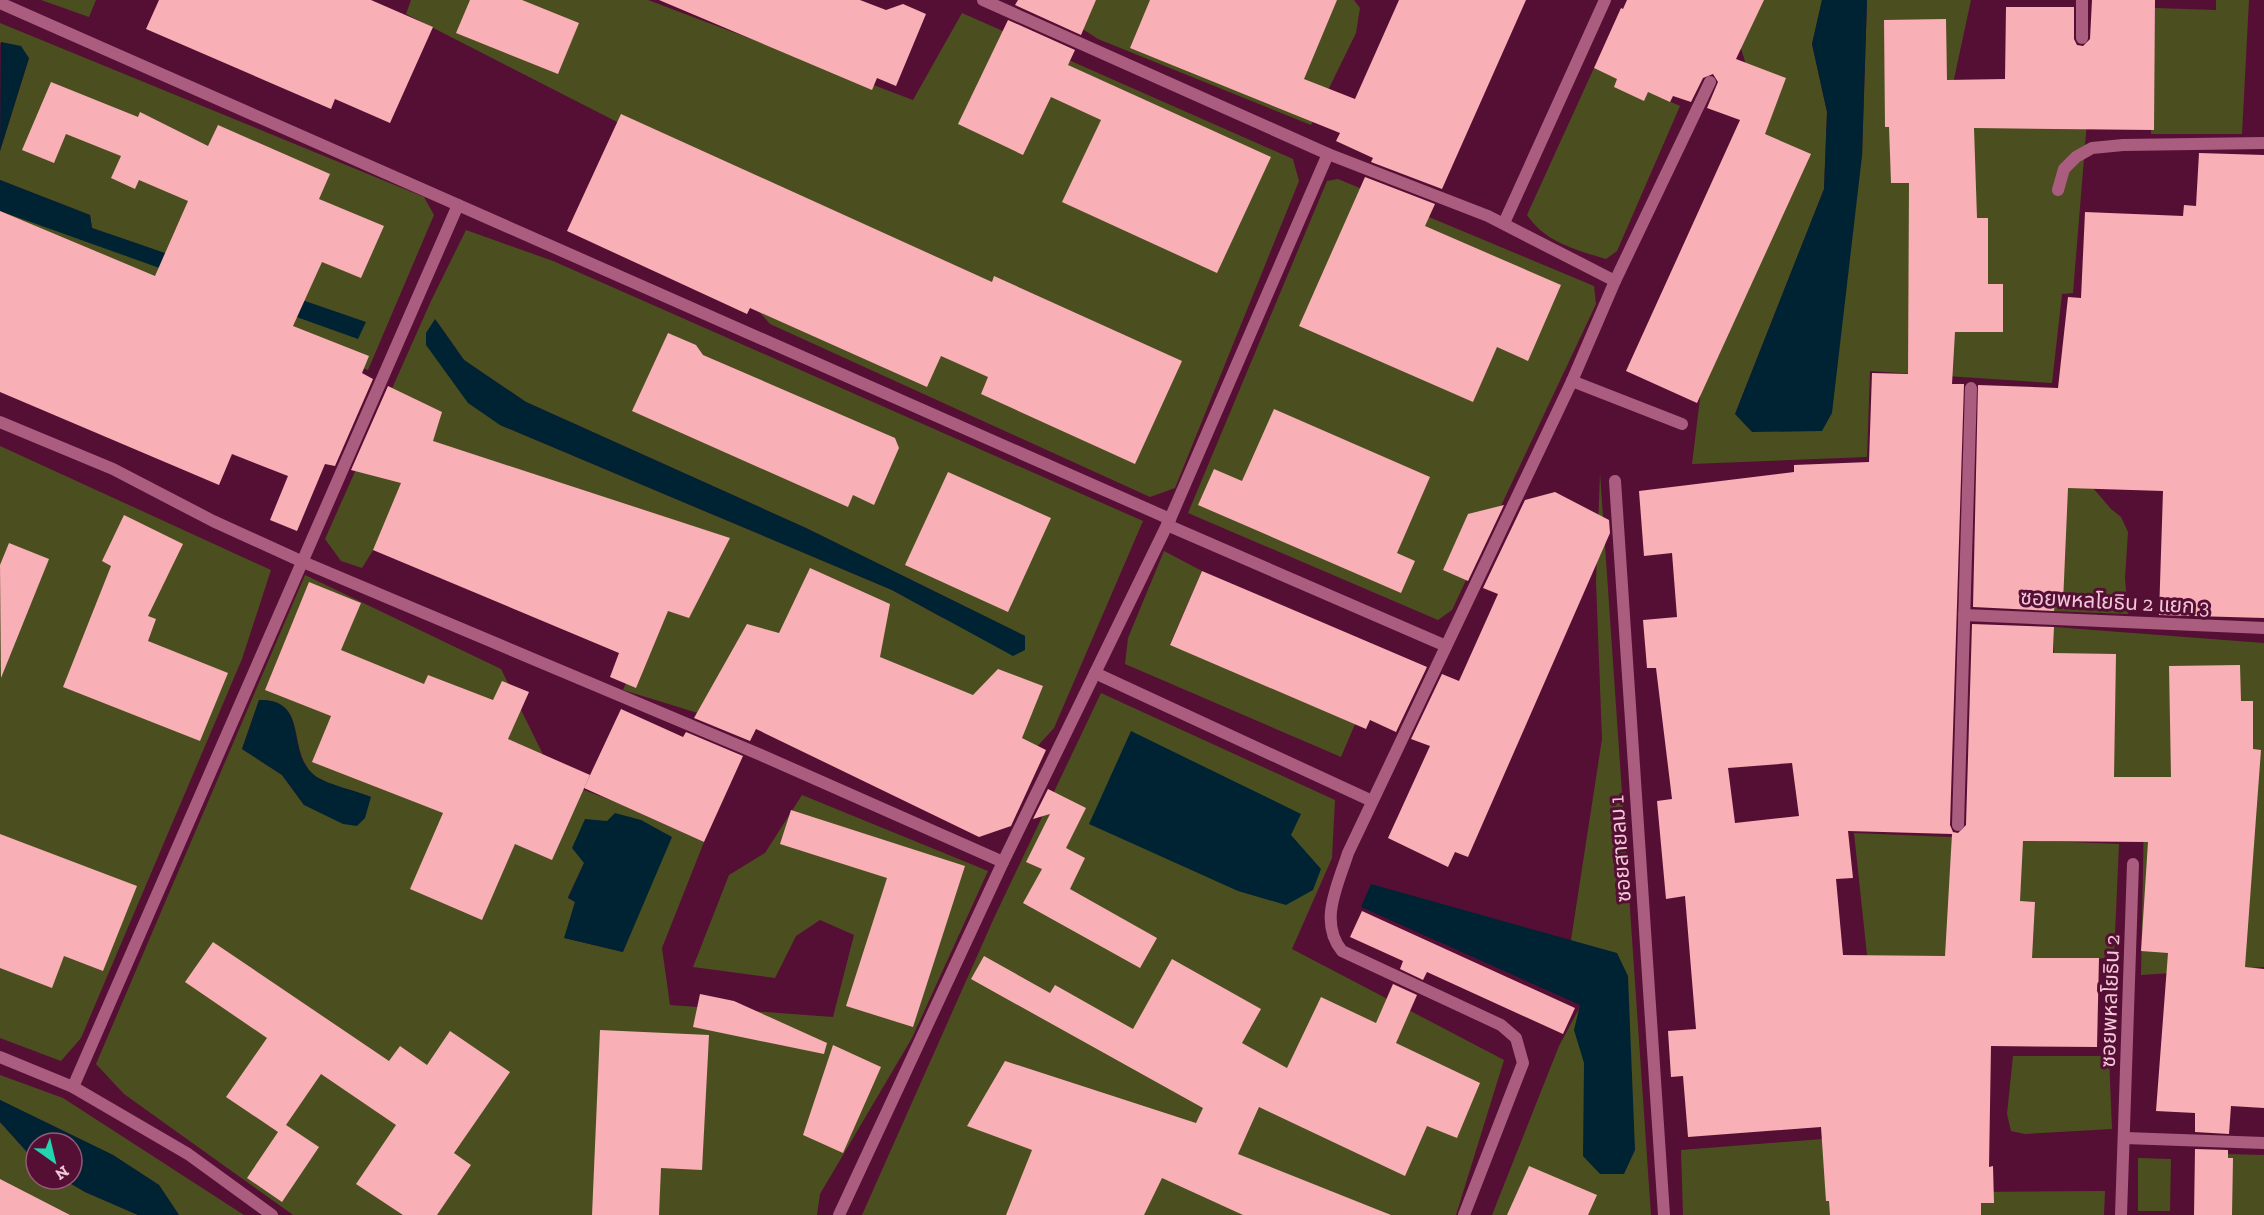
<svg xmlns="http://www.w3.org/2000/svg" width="2264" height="1215" font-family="'Zilla Slab','Noto Sans Thai',serif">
  <rect width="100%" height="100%" fill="#550f34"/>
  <g fill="#4b4f1f" fill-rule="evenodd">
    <polygon points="41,0 96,0 89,17"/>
    <polygon points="411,0 648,0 913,100 962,13 1293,159 1299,181 1175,488 1150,497 770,324 730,279 672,150 406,14"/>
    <polygon points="1038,0 1354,0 1360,8 1356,33 1311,125 1098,39"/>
    <polygon points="1757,0 1822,0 1812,44 1827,112 1824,189 1735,414 1862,156 1867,0 1971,0 1951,93 2088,109 2073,293 2062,294 2052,383 1870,371 1867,457 1692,464 1713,292 1760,110 1739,42"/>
    <polygon points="2216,0 2249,0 2242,134 2151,134 2155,8 2216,10"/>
    <polygon points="0,23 424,197 434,215 368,370 0,232 0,211 123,253 365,322 92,228 90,215 0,180 0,151 29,58 1,42 0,44"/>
    <path d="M1594,68L1680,106L1617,251L1606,259C1576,250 1545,242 1527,215Z"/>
    <polygon points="1338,179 1594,286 1596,304 1452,610 1438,620 1188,513 1327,181"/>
    <path d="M466,230L553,261L1143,521L1054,728L1034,750L714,718L623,690L659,606L405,499L362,568L341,561L325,539L431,301ZM436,320L464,360L526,402L806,528L1025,636V650L941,617L892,590L500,425Z"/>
    <polygon points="0,446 271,570 242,659 81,1038 61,1061 0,1038"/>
    <polygon points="1600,473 1651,1215 1492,1215 1559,1046 1581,1005 1571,940 1602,739 1596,582"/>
    <polygon points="2087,481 2111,509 2121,517 2128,532 2125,578 2128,614 2050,611 2055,482"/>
    <polygon points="1164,551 1202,571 1170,644 1355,724 1341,757 1125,664 1128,638"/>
    <path d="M305,575L501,669L555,779L613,801L704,842L662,948L670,1005L833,1017L854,935L820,920L796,936L775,978L693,967L729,875L765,853L802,795L988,871L912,1038L820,1194L817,1215H293L124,1094L96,1064ZM259,700C310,699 286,751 314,775C324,784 357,791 371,797L304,805L282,775L242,749ZM584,863L623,952L565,938L575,902L568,897Z"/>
    <polygon points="2054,627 2264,643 2264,967 2141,975 2144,815 2054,804"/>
    <polygon points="1101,693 1335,800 1332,858 1292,949 1504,1060 1456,1215 862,1215 994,918"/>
    <polygon points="1854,833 2119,844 2114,957 1870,983"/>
    <polygon points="2013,1056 2109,1056 2112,1129 2025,1134 2011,1131 2007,1114"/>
    <polygon points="0,1075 63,1098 244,1215 179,1215 159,1185 113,1155 0,1100"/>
    <polygon points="0,1122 36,1162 36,1179 63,1179 85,1192 138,1215 0,1215"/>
    <polygon points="1887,1134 1888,1215 1683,1215 1681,1150"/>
    <polygon points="2223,1154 2264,1155 2264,1215 2221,1215"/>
    <polygon points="2138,1158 2171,1159 2170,1211 2138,1211"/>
    <polygon points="2105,1191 2104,1215 1972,1215 1971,1192"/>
  </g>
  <g fill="#002334">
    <polygon points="1822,0 1867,0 1862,156 1832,413 1822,431 1752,432 1735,414 1824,189 1827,112 1812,44"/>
    <polygon points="1,42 21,46 29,58 0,151"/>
    <polygon points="0,180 90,215 92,228 366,322 358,339 0,211"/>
    <polygon points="435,319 464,360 526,402 806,528 1025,636 1025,650 1013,656 892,590 500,425 468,403 426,345 426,333"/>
    <path d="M259,700C310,699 285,751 314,775C325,784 357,791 371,797L365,818L357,826L343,824L304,805L282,775L242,749Z"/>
    <polygon points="1131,731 1301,814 1291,835 1321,869 1313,890 1286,905 1238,891 1089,824"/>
    <polygon points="615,813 641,820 672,837 623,952 564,938 575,902 568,898 584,863 572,848 585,819 607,821"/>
    <polygon points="1371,884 1617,953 1628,976 1635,1150 1624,1174 1600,1174 1583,1156 1584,1063 1574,1030 1580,1005 1361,907"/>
    <polygon points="0,1100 113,1155 159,1185 179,1215 138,1215 85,1192 63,1179 72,1179 72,1143 36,1143 36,1162 0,1122"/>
  </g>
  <g fill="#f8afb5" fill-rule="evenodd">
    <polygon points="159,0 371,0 433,27 390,123 335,99 331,109 146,29"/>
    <polygon points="470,0 522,0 579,23 558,74 456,33"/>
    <polygon points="659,0 860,0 886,10 903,4 926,14 896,86 877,78 872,90"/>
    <polygon points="1018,0 1096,0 1081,35 1015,5"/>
    <polygon points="1150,0 1337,0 1304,79 1355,99 1399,0 1526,0 1442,189 1371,162 1373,158 1336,141 1340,133 1130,48"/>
    <polygon points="1627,0 1764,0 1736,59 1786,78 1765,134 1811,154 1697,403 1626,371 1740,120 1707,108 1718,82 1713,74 1703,78 1691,102 1673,96 1670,102 1648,92 1644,101 1614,87 1617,79 1594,68 1621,8 1623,9"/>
    <path d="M2092,0H2155L2154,130L1974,128L1977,218H1988V284H2003V332H1955L1952,384H1964L1950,825L1953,832L1958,833L1966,825L1972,624L2054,627L2053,653L2116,654L2114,777H2171L2169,666L2240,665L2241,701H2253V749L2261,750L2245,967L2264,969V1108L2231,1106L2229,1134L2195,1132V1113L2156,1111L2168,953L2141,951L2148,842L2023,841L2020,901L2035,902L2032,958H2099L2097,1047L1991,1046L1989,1167L1993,1166L1994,1203H1981V1215H1830L1829,1201H1826L1821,1127L1688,1137L1683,1076L1671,1077L1668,1031L1696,1029L1685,896L1666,899L1657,801L1672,799L1656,668H1647L1643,620L1677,617L1672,553L1644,556L1639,491L1794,472V465L1869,462L1872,373L1908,374L1909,183H1891L1889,127H1885L1884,20L1946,19L1947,80L2005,79L2006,7H2074V39L2077,45L2083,46L2090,39ZM1792,763L1799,816L1735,823L1728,768ZM1848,831L1952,834L1945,956L1843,955L1836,879L1853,878Z"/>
    <polygon points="1008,20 1075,50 1068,65 1271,157 1217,273 1062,202 1101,120 1051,97 1023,155 958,124"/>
    <polygon points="51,82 138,117 140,112 208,146 218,125 330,174 319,199 384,226 361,278 322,262 293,326 369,356 362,373 373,379 335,466 325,464 297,531 270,520 288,476 232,454 219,485 0,392 0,211 155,276 188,201 139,180 135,189 111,178 121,156 66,134 54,163 22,150"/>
    <polygon points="621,114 992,282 994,276 1182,361 1135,464 981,394 988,377 941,356 927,387 750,308 747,314 567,231"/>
    <polygon points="2199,153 2264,155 2264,618 2159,615 2163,491 2068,488 2063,603 2055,603 2054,611 1973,607 1978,385 2058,388 2068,297 2081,298 2085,212 2183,216 2184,205 2196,206"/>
    <polygon points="1365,177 1435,204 1425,226 1561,285 1528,361 1497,347 1473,402 1299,326"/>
    <polygon points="668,333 696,345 703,355 895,438 899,448 874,505 853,495 848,507 632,411"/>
    <polygon points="388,386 442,412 433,441 730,538 689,618 668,611 636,688 610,677 619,653 373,550 401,483 351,470"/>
    <polygon points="1274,409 1430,477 1397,553 1415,561 1401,593 1198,505 1214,469 1242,481"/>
    <polygon points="948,472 1051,518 1008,612 905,565"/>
    <polygon points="1555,492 1609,520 1610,533 1468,857 1455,852 1448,867 1388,838 1430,746 1411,739 1442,674 1459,681 1498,594 1483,588 1525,500"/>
    <polygon points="1504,505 1468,581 1443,570 1468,514"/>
    <polygon points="124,515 183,544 148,616 156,619 148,641 228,673 200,741 63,687 111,566 102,561"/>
    <polygon points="9,543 49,559 1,678 0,565"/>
    <polygon points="810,568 890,604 880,657 973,695 998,669 1043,686 1022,738 1046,750 1011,826 979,837 756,729 750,741 694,718 747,624 779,633"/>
    <polygon points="1202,571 1427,667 1396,732 1370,720 1366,729 1170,645"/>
    <polygon points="309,582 361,603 341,650 424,684 428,675 493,700 502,681 529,692 508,739 590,775 552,860 515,844 482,920 410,889 443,813 312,762 331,716 265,690"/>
    <polygon points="621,709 683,737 686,732 743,756 704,842 584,788"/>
    <polygon points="1048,789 1086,808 1066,848 1085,858 1070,889 1157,938 1140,968 1023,903 1042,869 1026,862 1050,814 1033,819"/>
    <polygon points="791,810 965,866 913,1027 846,1006 887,878 780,844"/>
    <polygon points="0,834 137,886 103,971 64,956 52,988 0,968"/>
    <polygon points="1362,911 1575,1008 1563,1034 1427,972 1423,980 1400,969 1403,961 1350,937"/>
    <polygon points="213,942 389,1061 400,1046 427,1065 450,1031 510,1072 454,1153 471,1165 437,1215 403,1215 356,1184 396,1125 321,1074 286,1125 319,1147 282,1202 247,1178 278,1132 226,1097 267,1038 185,982"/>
    <polygon points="984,956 1050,993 1055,985 1133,1029 1172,959 1261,1009 1242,1043 1287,1068 1321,997 1376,1023 1393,984 1417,995 1396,1043 1480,1083 1457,1138 1427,1126 1405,1176 1259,1107 1238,1154 1391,1215 1243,1215 1162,1178 1144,1215 1006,1215 1032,1150 967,1126 1005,1061 1196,1123 1203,1108 971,979"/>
    <polygon points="700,994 734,1001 827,1043 824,1054 693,1027"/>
    <polygon points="600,1030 709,1035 702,1170 661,1168 659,1215 592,1215"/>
    <polygon points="833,1045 881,1067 843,1153 803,1135"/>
    <polygon points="2195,1149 2228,1150 2228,1158 2233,1158 2232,1215 2194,1215"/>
    <polygon points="1529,1166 1597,1195 1588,1215 1507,1215"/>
    <polygon points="0,1179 70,1215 0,1215"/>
  </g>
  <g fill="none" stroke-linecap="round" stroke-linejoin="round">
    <g stroke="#aa5d7f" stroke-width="12">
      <polyline points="983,0 1328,154 1488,216 1615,281 1710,82"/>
      <polyline points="0,3 1170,519"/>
      <polyline points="1504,223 1605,0"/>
      <polyline points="1572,381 1682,424"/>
      <polyline points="0,422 113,469 213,521 303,562 761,755 1003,862"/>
      <polyline points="1167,525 1446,646"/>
      <polyline points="1095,673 1372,801"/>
      <polyline points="0,1057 73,1087 188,1154 272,1215"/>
      <polyline points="73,1087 458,205"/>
      <polyline points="839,1215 1003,862 1170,519 1328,154"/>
      <path d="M1464,1215L1523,1063L1516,1038L1501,1025L1342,951C1318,922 1338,885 1348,853L1572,381L1615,281"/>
    </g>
    <g stroke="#aa5d7f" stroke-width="12">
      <polyline points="2082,38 2082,0"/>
      <polyline points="2058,190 2064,169 2076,157 2092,148 2123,145 2264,143"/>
      <polyline points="1615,481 1664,1215"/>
      <polyline points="1964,615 2264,628"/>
      <polyline points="1958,825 1971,388"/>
      <polyline points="2125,1138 2264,1143"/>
      <polyline points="2121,1215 2133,864"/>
    </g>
  </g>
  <g text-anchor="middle" stroke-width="6" stroke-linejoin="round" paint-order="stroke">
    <g font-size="21" fill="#f2c7d7" stroke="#550f34">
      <text transform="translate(2115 602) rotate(3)" y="7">ซอยพหลโยธิน 2 แยก 3</text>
      <text transform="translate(1620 849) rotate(-94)" y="7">ซอยสายลม 1</text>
      <text transform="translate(2110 1001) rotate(-88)" y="7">ซอยพหลโยธิน 2</text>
    </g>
  </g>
  <g transform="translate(54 1161) rotate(146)"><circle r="28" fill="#550f34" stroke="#945975" stroke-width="1.5"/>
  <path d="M0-4.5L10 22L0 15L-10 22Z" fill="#22d5af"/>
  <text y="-9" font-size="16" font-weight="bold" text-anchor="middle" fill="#f2c7d7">N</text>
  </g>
</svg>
